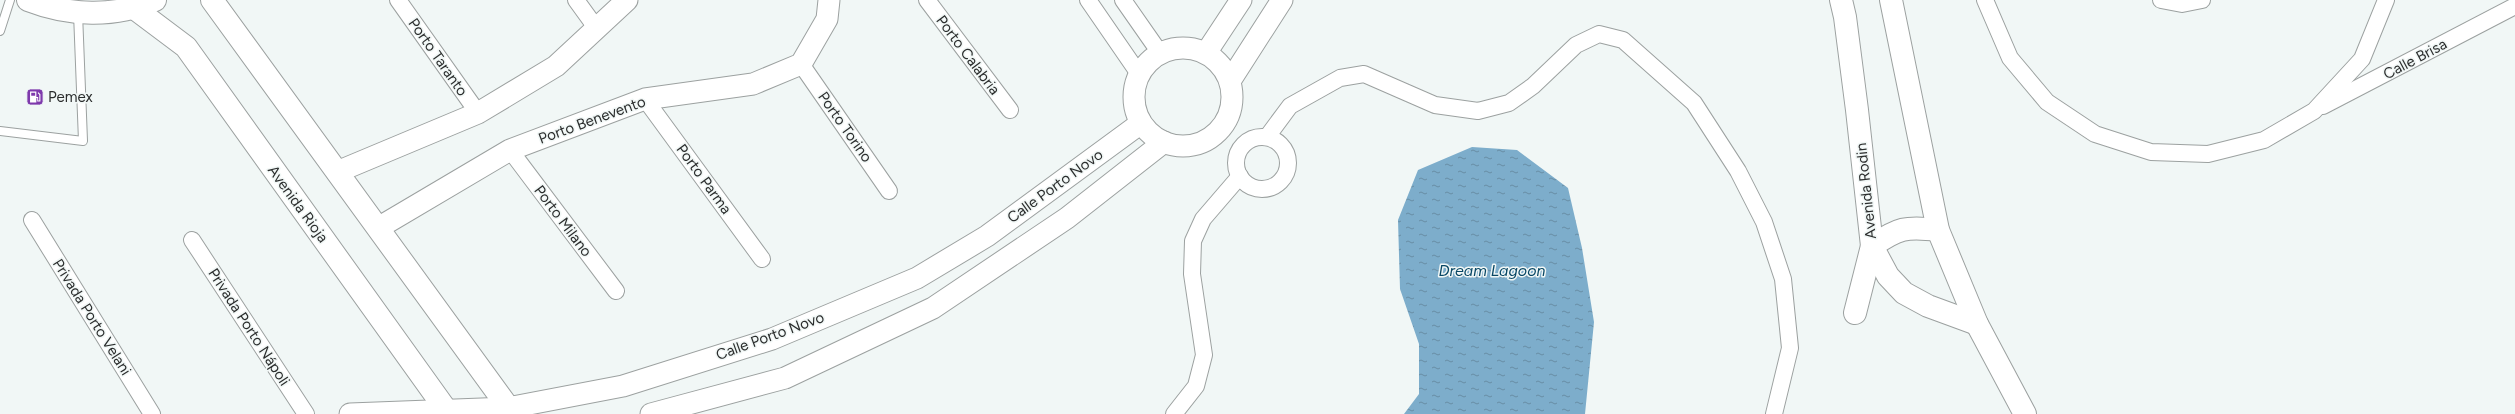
<svg xmlns="http://www.w3.org/2000/svg" width="2515" height="414" font-family="Figtree,sans-serif">
  <defs>
    <pattern id="water-ripples" width="26" height="14" patternUnits="userSpaceOnUse"><rect width="26" height="14" fill="#7dadcb"/><path d="M2 4q2-2 4 0t4 0M15 11q2-2 4 0t4 0" fill="none" stroke="#678da5"/></pattern>
  </defs>
  <rect width="100%" height="100%" fill="#f1f7f6"/>
  <polygon fill="url(#water-ripples)" points="1472,147 1517,150 1568,188 1582,248 1594,322 1585,414 1404,414 1419,394 1419,344 1400,289 1398,220 1418,170"/>
  <g fill="none" stroke-linecap="round" stroke-linejoin="round">
    <g stroke="#9ca1a0" stroke-width="10">
      <g id="service">
        <polyline points="0,31 10,0"/>
        <polyline points="0,131 83,141 78,13"/>
      </g>
    </g>
    <g stroke="#9ca1a0" stroke-width="18">
      <g id="minor">
        <polyline points="398,0 478,113"/>
        <polyline points="576,0 597,29"/>
        <polyline points="927,0 1010,110"/>
        <polyline points="1088,0 1139,74"/>
        <polyline points="1123,0 1160,53"/>
        <polyline points="1985,0 2010,58 2047,102 2095,134 2151,152 2208,154 2264,140 2314,111 2362,59 2386,0"/>
        <polyline points="2161,0 2182,4 2202,0"/>
        <polyline points="801,64 889,191"/>
        <polyline points="645,99 762,259"/>
        <polyline points="2323,106 2515,6"/>
        <polyline points="1267,137 1290,106 1340,78 1364,74 1435,105 1478,111 1509,103 1533,86 1576,45 1599,34 1623,40 1694,103 1738,171 1764,222 1783,279 1790,348 1774,414"/>
        <circle cx="1262" cy="163" r="26"/>
        <polyline points="510,150 616,291"/>
        <polyline points="32,220 152,414"/>
        <polyline points="192,240 306,414"/>
        <polyline points="1174,414 1196,386 1204,355 1192,274 1193,241 1203,219 1240,176"/>
      </g>
    </g>
    <g stroke="#9ca1a0" stroke-width="23">
      <g id="tertiary">
        <circle cx="1183" cy="97" r="49"/>
        <polyline points="1206,53 1241,0"/>
        <polyline points="1230,81 1282,0"/>
        <polyline points="337,172 478,113 556,66 627,0"/>
        <polyline points="378,228 510,150 645,99 753,84 801,64 827,19 829,0"/>
        <polyline points="350,414 508,408 623,386 772,339 917,278 987,236 1141,123"/>
        <polyline points="651,414 785,378 933,308 1067,218 1164,142"/>
      </g>
    </g>
    <g stroke="#9ca1a0" stroke-width="24">
      <g id="secondary">
        <polyline points="212,0 513,414"/>
        <polyline points="1841,0 1845,17 1857,110 1872,246 1888,276 1904,293 1928,306 1977,324"/>
        <polyline points="1891,0 1938,230 1977,324 2025,414"/>
        <polyline points="134,8 186,47 449,414"/>
        <path d="M1855,313L1872,246C1898,228 1906,226 1938,230"/>
      </g>
    </g>
    <g stroke="#9ca1a0" stroke-width="24">
      <path id="primary" d="M28,0C69,16 115,18 155,0"/>
    </g>
    <use href="#service" stroke="#fff" stroke-width="8"/>
    <use href="#minor" stroke="#fff" stroke-width="16"/>
    <use href="#tertiary" stroke="#fff" stroke-width="21"/>
    <use href="#secondary" stroke="#fff" stroke-width="22"/>
    <use href="#primary" stroke="#fff" stroke-width="22"/>
  </g>
  <defs>
    <g id="fuel-square" transform="scale(0.9)"><rect x="-9" y="-9" width="18" height="18" rx="4" fill="#7e39ac" stroke="#f1f7f6"/><path d="M-5.5-6h7V0h2V4h1.3V-2.5L3-4.5l.8-.8L6-3V5H2.5V1h-1V6h-7ZM-4.2-4.7v3.2H.2V-4.7Z" fill="#fff"/></g>
  </defs>
  <g fill-rule="evenodd">
    <use href="#fuel-square" x="35" y="97"/>
  </g>
  <g text-anchor="middle" stroke-width="3" stroke-linejoin="round" paint-order="stroke">
    <g font-size="15" fill="#2b2d2d" stroke="#f1f7f6">
      <text transform="translate(968 55) rotate(53)" y="5">Porto Calabria</text>
      <text transform="translate(438 57) rotate(55)" y="5">Porto Taranto</text>
      <text transform="translate(2415 59) rotate(-28)" y="5">Calle Brisa</text>
      <text transform="translate(592 120) rotate(-20)" y="5">Porto Benevento</text>
      <text transform="translate(845 127) rotate(55)" y="5">Porto Torino</text>
      <text transform="translate(704 179) rotate(54)" y="5">Porto Parma</text>
      <text transform="translate(1055 186) rotate(-36)" y="5">Calle Porto Novo</text>
      <text transform="translate(1866 191) rotate(-96)" y="5">Avenida Rodin</text>
      <text transform="translate(298 204) rotate(54)" y="5">Avenida Rioja</text>
      <text transform="translate(563 221) rotate(53)" y="5">Porto Milano</text>
      <text transform="translate(92 317) rotate(58)" y="5">Privada Porto Velani</text>
      <text transform="translate(249 327) rotate(57)" y="5">Privada Porto Nápoli</text>
      <text transform="translate(770 336) rotate(-20)" y="5">Calle Porto Novo</text>
    </g>
    <g font-size="15" fill="#2b2d2d" stroke="#f1f7f6" text-anchor="start">
      <text x="48" y="102">Pemex</text>
    </g>
    <g font-size="16" font-style="italic" fill="#084765" stroke="#f1f7f6">
      <text x="1492" y="276">Dream Lagoon</text>
    </g>
  </g>
</svg>
